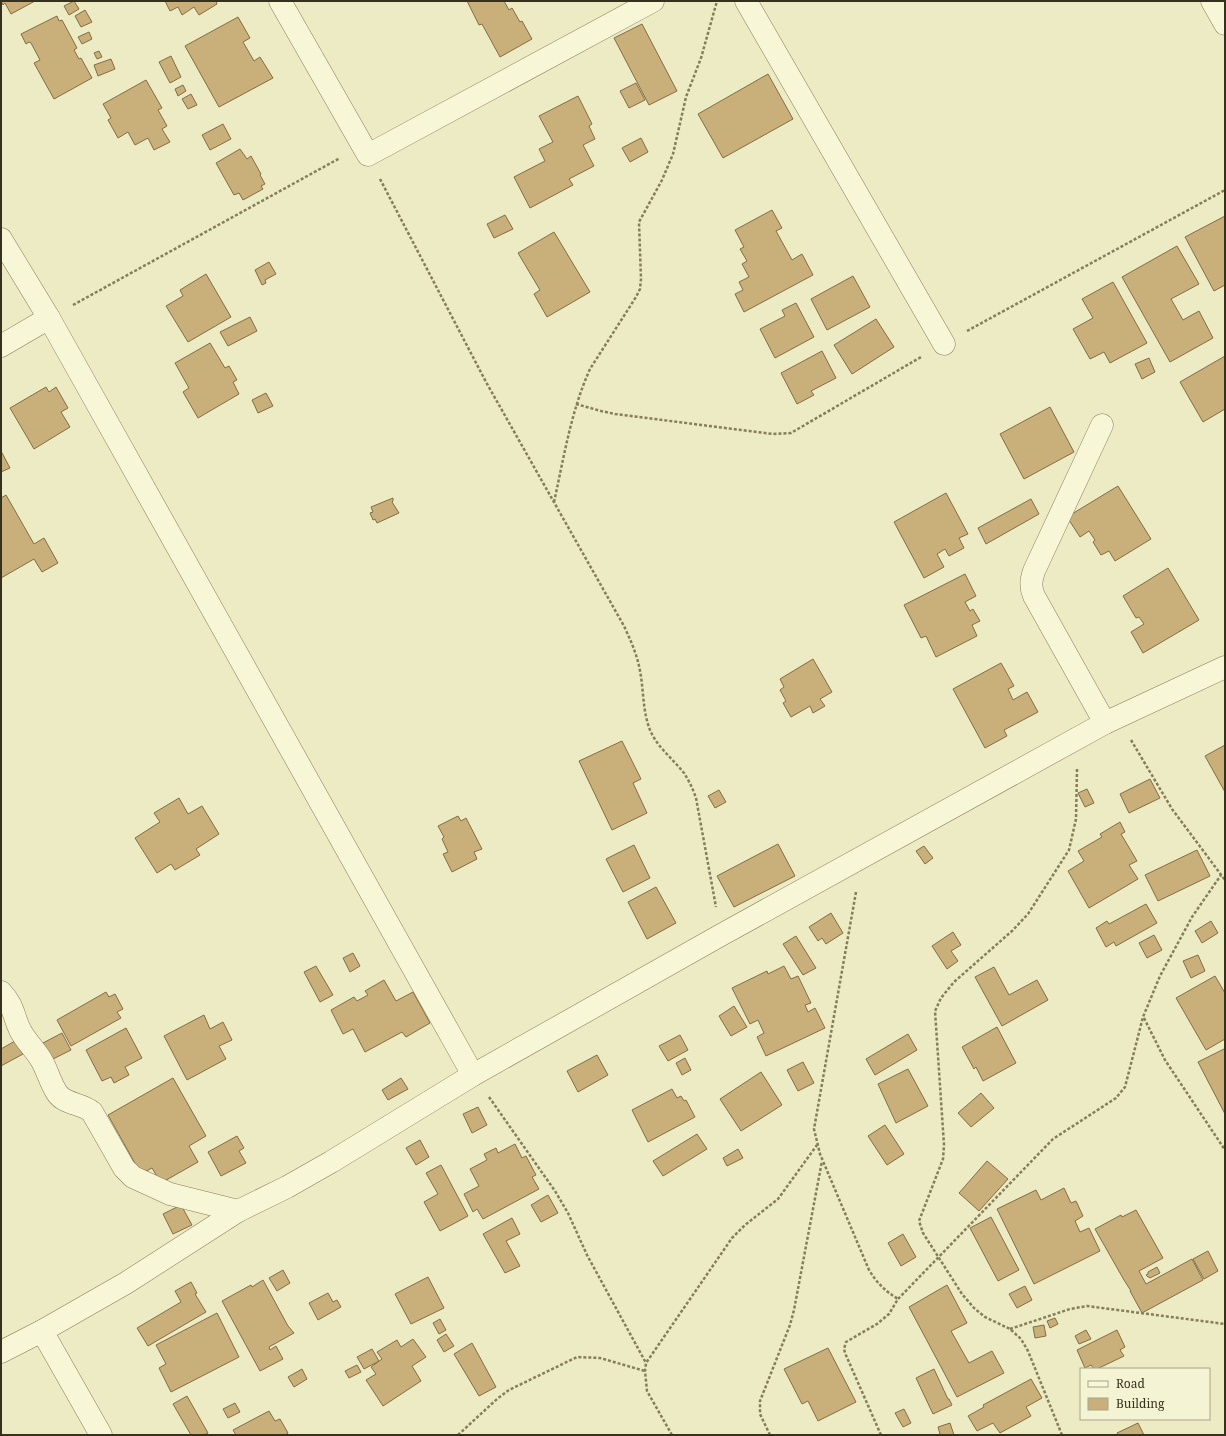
<svg xmlns="http://www.w3.org/2000/svg" width="1226" height="1436" font-family="'Noto Serif',serif">
  <rect width="100%" height="100%" fill="#ecebc3"/>
  <g fill="#c9b07b" stroke="#846d42">
    <polygon points="1,1 35,1 11,14 5,3 3,5"/>
    <polygon points="74,1 79,9 69,15 64,6"/>
    <polygon points="165,1 216,1 217,4 199,15 194,7 182,15 178,7 170,11"/>
    <polygon points="467,1 504,1 509,10 512,8 520,22 522,21 532,39 500,57 482,24 479,25"/>
    <polygon points="85,10 92,22 81,27 75,16"/>
    <polygon points="57,16 59,21 62,20 77,48 74,50 79,59 81,58 92,78 54,99 34,63 40,60 31,43 29,42 26,44 21,34"/>
    <polygon points="238,17 250,38 243,42 254,61 260,57 273,78 219,107 185,46"/>
    <polygon points="642,24 677,91 649,105 614,38"/>
    <polygon points="89,32 92,39 82,44 78,37"/>
    <polygon points="99,51 102,57 97,59 94,53"/>
    <polygon points="171,56 181,77 170,83 159,62"/>
    <polygon points="111,59 115,69 98,76 94,65"/>
    <polygon points="768,74 793,119 723,158 698,114"/>
    <polygon points="146,80 162,108 158,110 167,126 162,129 170,142 154,150 148,138 135,145 128,132 118,138 108,120 111,118 103,104"/>
    <polygon points="636,83 645,100 629,108 620,91"/>
    <polygon points="183,85 186,91 178,96 175,89"/>
    <polygon points="191,94 197,105 188,109 182,99"/>
    <polygon points="578,96 592,124 589,126 595,139 583,145 594,166 569,179 573,185 530,208 514,177 545,161 539,149 553,142 539,116"/>
    <polygon points="223,124 231,139 210,150 202,135"/>
    <polygon points="641,138 648,152 630,162 622,148"/>
    <polygon points="240,149 247,159 251,156 261,174 260,175 265,184 261,186 263,189 243,200 239,193 234,195 216,163"/>
    <polygon points="772,210 782,228 776,231 792,260 802,254 813,275 744,312 735,294 743,290 739,282 749,277 742,264 747,261 740,249 744,247 735,230"/>
    <polygon points="505,215 513,229 494,238 487,224"/>
    <polygon points="1225,216 1225,285 1214,291 1185,237"/>
    <polygon points="554,232 590,292 547,317 534,294 540,290 518,253"/>
    <polygon points="1177,246 1199,284 1171,299 1183,320 1199,311 1213,338 1170,362 1122,277"/>
    <polygon points="269,262 276,274 265,280 266,283 262,285 255,270"/>
    <polygon points="206,274 231,317 188,342 166,306 183,296 180,290"/>
    <polygon points="853,276 870,307 827,330 811,299"/>
    <polygon points="1113,282 1147,343 1110,363 1104,352 1090,359 1073,329 1093,318 1082,299"/>
    <polygon points="796,303 814,337 775,358 760,329 785,316 782,310"/>
    <polygon points="250,317 257,331 228,346 220,332"/>
    <polygon points="876,319 894,347 852,374 834,345"/>
    <polygon points="210,343 225,368 229,366 237,380 233,382 239,394 198,418 183,392 189,388 175,363"/>
    <polygon points="822,351 836,378 811,391 814,395 797,404 781,373"/>
    <polygon points="1225,356 1225,409 1203,422 1180,382"/>
    <polygon points="1149,358 1155,372 1142,379 1135,364"/>
    <polygon points="46,387 49,392 56,387 68,408 61,412 70,427 34,449 10,408"/>
    <polygon points="266,393 273,406 258,413 252,400"/>
    <polygon points="1050,407 1074,452 1024,479 1000,434"/>
    <polygon points="1,451 10,468 1,472"/>
    <polygon points="1118,486 1151,539 1115,561 1109,551 1101,555 1093,542 1095,540 1089,531 1080,537 1067,517"/>
    <polygon points="946,493 968,534 959,538 964,548 949,556 945,549 937,554 944,567 924,578 894,522"/>
    <polygon points="6,495 34,544 44,538 58,563 42,572 34,559 1,578 1,498"/>
    <polygon points="393,498 393,501 392,502 399,513 377,523 375,519 373,520 370,513 373,512 371,507"/>
    <polygon points="1031,499 1039,514 986,544 978,528"/>
    <polygon points="1168,568 1199,620 1143,653 1131,632 1144,624 1139,617 1136,618 1123,596"/>
    <polygon points="965,574 976,596 965,602 970,611 973,609 980,621 972,625 977,636 936,657 926,636 921,638 904,605"/>
    <polygon points="813,659 832,692 820,699 825,706 813,713 810,706 791,717 783,703 786,701 780,690 784,687 780,679"/>
    <polygon points="1001,663 1014,686 1008,689 1013,700 1027,692 1038,712 1004,730 1007,736 985,748 953,689"/>
    <polygon points="622,741 641,779 633,783 647,813 612,830 579,761"/>
    <polygon points="1225,745 1225,792 1205,756"/>
    <polygon points="1150,779 1160,798 1129,813 1120,794"/>
    <polygon points="1087,789 1094,803 1085,807 1078,793"/>
    <polygon points="719,790 726,802 715,808 708,796"/>
    <polygon points="179,798 188,814 202,806 219,834 196,849 200,855 175,870 171,864 157,873 135,838 160,822 154,813"/>
    <polygon points="458,816 461,821 466,818 482,849 474,852 477,859 452,872 443,854 448,852 442,839 444,837 438,826"/>
    <polygon points="1120,822 1125,832 1121,834 1137,861 1129,865 1138,879 1089,908 1068,871 1084,861 1078,851 1102,837 1100,834"/>
    <polygon points="778,844 795,876 734,907 717,876"/>
    <polygon points="634,845 650,878 623,892 606,859"/>
    <polygon points="924,846 933,858 925,864 916,851"/>
    <polygon points="1197,850 1210,876 1158,901 1145,875"/>
    <polygon points="656,887 676,923 647,939 628,902"/>
    <polygon points="1146,904 1157,923 1116,946 1114,942 1106,947 1096,928 1107,921 1109,924"/>
    <polygon points="831,913 843,933 826,944 822,938 818,941 809,927"/>
    <polygon points="1211,921 1218,933 1202,943 1195,931"/>
    <polygon points="953,932 961,945 951,951 958,961 947,969 932,946"/>
    <polygon points="1154,935 1162,950 1147,958 1139,943"/>
    <polygon points="796,936 816,968 803,975 783,944"/>
    <polygon points="353,953 360,966 350,972 343,958"/>
    <polygon points="1198,955 1205,971 1191,978 1183,961"/>
    <polygon points="316,966 333,995 320,1002 304,972"/>
    <polygon points="784,966 791,979 798,976 811,1003 805,1005 808,1012 815,1008 825,1028 766,1056 757,1037 764,1033 758,1020 750,1024 732,988 767,971 768,974"/>
    <polygon points="994,967 1009,995 1037,980 1048,1000 1002,1026 975,977"/>
    <polygon points="1215,976 1225,993 1225,1039 1206,1050 1176,998"/>
    <polygon points="384,980 396,1001 413,992 430,1023 406,1037 402,1032 365,1052 353,1029 343,1034 331,1010 354,997 357,1001 368,995 365,991"/>
    <polygon points="106,992 109,997 115,994 123,1009 117,1012 121,1018 71,1046 57,1020"/>
    <polygon points="734,1006 747,1027 731,1036 719,1016"/>
    <polygon points="204,1015 210,1029 223,1022 232,1040 219,1046 226,1059 187,1080 164,1036"/>
    <polygon points="997,1027 1016,1063 983,1081 976,1067 974,1069 962,1047"/>
    <polygon points="126,1028 142,1058 125,1067 129,1075 114,1083 111,1077 102,1081 86,1050"/>
    <polygon points="62,1033 71,1050 51,1060 43,1043"/>
    <polygon points="908,1034 917,1050 875,1075 866,1059"/>
    <polygon points="680,1035 688,1050 668,1061 659,1046"/>
    <polygon points="15,1041 23,1054 1,1066 1,1049"/>
    <polygon points="1224,1049 1225,1051 1225,1114 1198,1062"/>
    <polygon points="597,1055 608,1075 578,1092 567,1071"/>
    <polygon points="685,1058 691,1070 682,1075 676,1063"/>
    <polygon points="803,1062 814,1083 798,1091 787,1070"/>
    <polygon points="908,1069 928,1106 896,1123 878,1084"/>
    <polygon points="761,1072 782,1105 741,1131 720,1099"/>
    <polygon points="173,1078 206,1136 189,1146 198,1162 161,1183 152,1168 141,1174 108,1115"/>
    <polygon points="401,1078 408,1089 388,1100 382,1090"/>
    <polygon points="672,1089 677,1098 681,1096 684,1101 686,1100 695,1117 648,1142 632,1110"/>
    <polygon points="981,1093 994,1108 971,1127 958,1113"/>
    <polygon points="478,1107 487,1125 472,1133 463,1114"/>
    <polygon points="885,1125 904,1154 887,1165 868,1136"/>
    <polygon points="697,1134 707,1149 663,1176 653,1161"/>
    <polygon points="237,1136 244,1148 239,1151 246,1163 221,1176 208,1152"/>
    <polygon points="420,1140 429,1157 416,1165 406,1148"/>
    <polygon points="515,1144 522,1158 526,1156 536,1175 532,1177 539,1189 483,1219 477,1209 473,1212 464,1194 479,1186 470,1169 487,1160 484,1154 496,1148 498,1153"/>
    <polygon points="738,1149 743,1158 727,1166 723,1158"/>
    <polygon points="987,1161 1008,1179 979,1211 959,1193"/>
    <polygon points="441,1165 468,1216 440,1231 424,1202 438,1194 426,1173"/>
    <polygon points="1064,1188 1071,1203 1076,1201 1083,1216 1075,1221 1080,1232 1089,1228 1100,1251 1034,1284 997,1209 1036,1190 1041,1200"/>
    <polygon points="548,1195 558,1213 541,1222 531,1205"/>
    <polygon points="181,1205 192,1225 173,1234 163,1214"/>
    <polygon points="1136,1210 1163,1258 1139,1271 1146,1284 1192,1259 1203,1280 1142,1313 1130,1291 1131,1291 1124,1280 1095,1229 1121,1215 1122,1217"/>
    <polygon points="991,1217 1019,1270 998,1281 970,1228"/>
    <polygon points="512,1218 520,1234 506,1241 520,1266 505,1273 483,1234"/>
    <polygon points="903,1234 916,1257 901,1266 888,1243"/>
    <polygon points="1208,1251 1218,1271 1204,1279 1193,1259"/>
    <polygon points="1157,1267 1160,1273 1150,1278 1149,1277 1148,1277 1146,1275 1148,1274 1148,1272"/>
    <polygon points="283,1270 290,1283 277,1291 269,1278"/>
    <polygon points="428,1277 444,1308 411,1324 395,1294"/>
    <polygon points="263,1280 288,1326 294,1333 269,1347 270,1350 276,1346 283,1359 260,1371 222,1301 251,1285 252,1287"/>
    <polygon points="191,1282 197,1293 195,1294 206,1312 148,1346 137,1328 181,1302 175,1291"/>
    <polygon points="947,1285 967,1323 951,1331 969,1363 992,1351 1004,1373 957,1397 909,1307"/>
    <polygon points="1025,1286 1032,1300 1017,1308 1009,1294"/>
    <polygon points="328,1293 333,1302 337,1300 341,1307 318,1320 309,1303"/>
    <polygon points="217,1313 239,1357 171,1392 159,1368 166,1364 156,1345"/>
    <polygon points="1055,1318 1058,1324 1050,1328 1047,1321"/>
    <polygon points="440,1319 446,1330 439,1334 433,1323"/>
    <polygon points="1044,1325 1046,1336 1035,1338 1033,1327"/>
    <polygon points="1086,1330 1091,1339 1079,1344 1075,1336"/>
    <polygon points="1117,1330 1125,1347 1120,1350 1124,1356 1097,1369 1094,1369 1091,1365 1085,1368 1077,1350"/>
    <polygon points="446,1334 454,1346 444,1352 437,1340"/>
    <polygon points="413,1339 426,1357 412,1366 421,1381 383,1406 366,1380 376,1374 371,1367 382,1359 377,1352 397,1340 401,1347"/>
    <polygon points="472,1343 496,1387 479,1396 454,1354"/>
    <polygon points="828,1348 856,1402 818,1421 808,1401 802,1404 784,1369"/>
    <polygon points="372,1349 379,1361 364,1369 357,1357"/>
    <polygon points="357,1365 361,1372 349,1378 345,1371"/>
    <polygon points="302,1369 307,1379 294,1387 288,1377"/>
    <polygon points="934,1369 947,1397 948,1399 949,1399 952,1405 933,1414 916,1378"/>
    <polygon points="1031,1379 1042,1398 1026,1407 1031,1416 1000,1433 993,1423 977,1431 968,1416 984,1407 983,1405"/>
    <polygon points="187,1396 208,1433 204,1435 191,1435 173,1404"/>
    <polygon points="235,1403 240,1412 228,1418 223,1409"/>
    <polygon points="904,1409 911,1423 903,1427 895,1413"/>
    <polygon points="269,1411 275,1421 280,1419 288,1433 285,1435 236,1435 233,1430"/>
    <polygon points="950,1423 954,1435 937,1435 940,1434 938,1427"/>
    <polygon points="1138,1423 1144,1435 1118,1435 1117,1433"/>
  </g>
  <g fill="none" stroke-linecap="round" stroke-linejoin="round">
    <g stroke="#867d5b" stroke-width="23">
      <g id="street">
        <polyline points="280,1 368,155 653,1"/>
        <polyline points="746,1 944,344"/>
        <polyline points="1212,1 1225,24"/>
        <polyline points="1,239 49,318 473,1075"/>
        <polyline points="1,346 49,318"/>
        <path d="M1102,425L1034,571C1031,580 1030,587 1034,596L1105,723"/>
        <path d="M1,992C14,1006 13,1015 20,1030C26,1042 37,1051 43,1063C48,1073 51,1084 57,1093C65,1105 82,1103 92,1112L124,1168L133,1177L170,1194L238,1211"/>
        <polyline points="42,1331 101,1435"/>
        <polyline points="1,1352 42,1331 126,1283 238,1211 287,1187 331,1162 473,1075 721,935 1105,723 1225,667"/>
      </g>
    </g>
    <g stroke="#867d5b" stroke-width="2.5" stroke-dasharray="3 2" stroke-linecap="butt">
      <path d="M380,179L486,382L624,626C630,639 636,652 639,666C644,687 642,710 650,730C657,747 673,759 684,773C689,781 693,789 696,798L716,907"/>
      <polyline points="73,305 340,158"/>
      <polyline points="967,331 1225,190"/>
      <polyline points="576,404 601,411 615,414 773,434 791,433 921,357"/>
      <path d="M554,502C564,457 571,411 590,369L636,297L640,289L641,279L639,222L662,180L673,154L686,97L701,58L717,1"/>
      <polyline points="1131,740 1172,809 1225,880"/>
      <path d="M856,892L814,1129L820,1154L869,1270C877,1283 885,1291 898,1299"/>
      <polyline points="1144,1018 1165,1060 1225,1150"/>
      <polyline points="489,1097 555,1191 568,1213 587,1255 646,1363"/>
      <polyline points="1010,1329 1070,1309 1087,1306 1225,1324"/>
      <polyline points="458,1435 497,1399 509,1390 577,1357 600,1358 645,1371"/>
      <polyline points="672,1435 647,1391 645,1371 646,1363 732,1238 745,1225 778,1199 817,1145"/>
      <polyline points="770,1435 760,1414 760,1401 790,1325 794,1310 822,1161"/>
      <polyline points="881,1435 845,1353 844,1349 846,1342 877,1324 889,1314 898,1299 1053,1139 1116,1098 1125,1087 1143,1017 1160,976 1192,917 1221,875"/>
      <polyline points="1062,1435 1028,1351 1021,1339 1010,1329 985,1317 974,1308 962,1294 923,1233 919,1221 943,1159 944,1145 935,1011 941,998 954,982 1012,931 1028,914 1069,850 1076,819 1077,769"/>
    </g>
    <use href="#street" stroke="#f7f6d6" stroke-width="22"/>
  </g>
  <rect width="1226" height="1436" fill="none" stroke="#36301e" stroke-width="4"/>
  <rect x="1080" y="1368" width="130" height="52" fill="#f4f3d3" stroke="#a8a58b"/>
  <rect x="1088" y="1381" width="20" height="6" fill="#f7f6d6" stroke="#a8a58b"/>
  <text x="1116" y="1388" font-size="12" fill="#36301e">Road</text>
  <rect x="1088" y="1398" width="20" height="12" fill="#c9b07b" stroke="#a8a58b"/>
  <text x="1116" y="1408" font-size="12" fill="#36301e">Building</text>
</svg>
